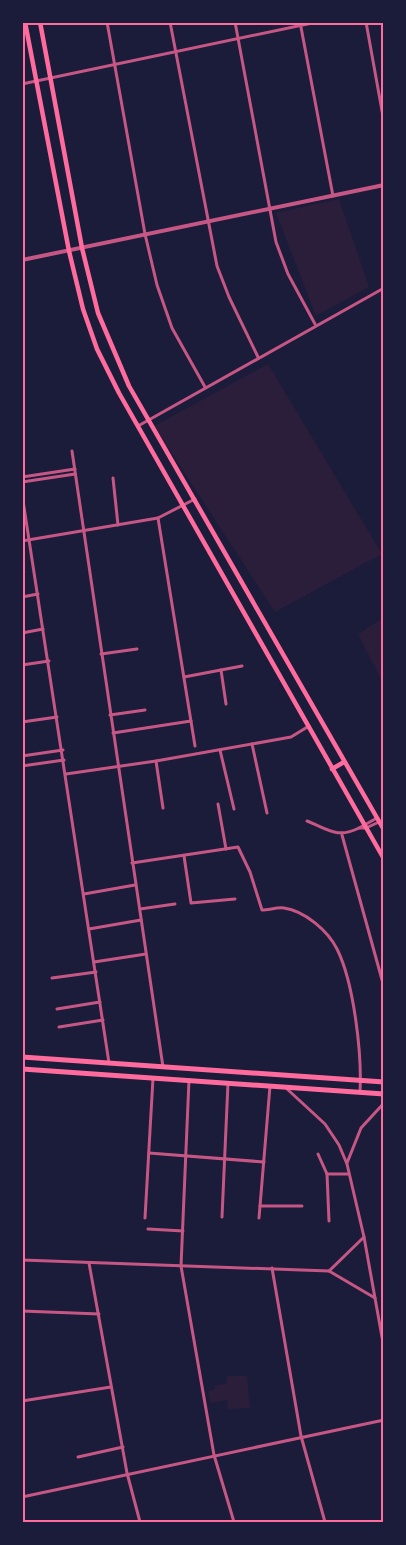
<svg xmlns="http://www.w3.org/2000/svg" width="406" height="1545" font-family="Commissioner,sans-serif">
  <rect width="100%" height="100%" fill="#1b1b3a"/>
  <g fill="#2a1e3b">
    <polygon points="339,199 369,287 316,316 276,213"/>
    <polygon points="268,364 382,554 275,612 154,426"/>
    <polygon points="383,618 383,683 358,634"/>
    <polygon points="227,1376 247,1376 250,1408 228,1409 227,1400 210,1403 208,1391 215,1390 215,1385 226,1384"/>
  </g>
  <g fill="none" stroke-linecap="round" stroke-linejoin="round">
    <g stroke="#c65784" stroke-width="3">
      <polyline points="107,22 145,234 157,285 172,328 205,387"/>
      <polyline points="170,22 217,266 229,297 258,357"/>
      <polyline points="235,22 276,242 288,274 315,324"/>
      <polyline points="300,22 333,196"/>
      <polyline points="366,22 384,122"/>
      <polyline points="22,84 317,22"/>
      <polyline points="138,426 384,288"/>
      <polyline points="72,451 163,1067"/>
      <polyline points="22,477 75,469"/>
      <polyline points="113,478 118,525"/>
      <polyline points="22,482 75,474"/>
      <polyline points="22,494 109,1063"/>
      <polyline points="158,518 195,746"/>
      <polyline points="22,541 158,518 195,499"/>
      <polyline points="22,597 38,594"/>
      <polyline points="22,633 43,629"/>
      <polyline points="101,654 137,649"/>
      <polyline points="22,665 49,661"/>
      <polyline points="221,670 226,704"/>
      <polyline points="184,677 242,666"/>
      <polyline points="110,715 145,710"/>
      <polyline points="22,722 57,717"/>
      <polyline points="113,733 191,721"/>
      <polyline points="252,744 267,813"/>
      <polyline points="220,750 234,809"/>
      <polyline points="22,756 63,750"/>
      <polyline points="156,761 163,808"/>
      <polyline points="22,766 64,760"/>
      <polyline points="66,774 156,761 280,739 291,737 309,726"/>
      <polyline points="218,804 226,849"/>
      <polyline points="377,818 359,828 366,828 379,822"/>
      <path d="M307,821C328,829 337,839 359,828"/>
      <polyline points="342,835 384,987"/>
      <polyline points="184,856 191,903 235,899"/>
      <path d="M132,863L238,847L250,872L262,910C269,910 277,907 284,908C305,911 328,931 337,949C354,983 362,1054 360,1092"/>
      <polyline points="84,894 135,885"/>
      <polyline points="140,909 175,904"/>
      <polyline points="89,929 141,920"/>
      <polyline points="94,962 146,954"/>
      <polyline points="52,978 96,972"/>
      <polyline points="57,1009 100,1002"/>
      <polyline points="59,1027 103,1020"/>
      <polyline points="189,1080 181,1266 214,1455 234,1522"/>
      <polyline points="286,1088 325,1124 339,1145 347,1164 364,1237 384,1348"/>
      <polyline points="149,1153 264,1162"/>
      <polyline points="318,1154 327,1174 329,1221"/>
      <polyline points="347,1163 361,1128 384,1103"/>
      <polyline points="327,1174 348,1174"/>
      <polyline points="260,1206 302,1206"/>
      <polyline points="222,1217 228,1083"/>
      <polyline points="145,1218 153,1078"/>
      <polyline points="259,1218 270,1086"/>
      <polyline points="148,1229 183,1231"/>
      <polyline points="22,1260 329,1271 375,1298"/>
      <polyline points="89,1263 127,1473 140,1522"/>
      <polyline points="272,1268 301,1436 325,1522"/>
      <polyline points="329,1271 364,1237"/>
      <polyline points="22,1311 99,1314"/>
      <polyline points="22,1401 111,1387"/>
      <polyline points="78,1457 123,1447"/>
      <polyline points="22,1497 384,1420"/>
    </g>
    <polyline stroke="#c65784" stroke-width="4" points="22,260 384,185"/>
    <g stroke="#ff6b9d" stroke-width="4.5">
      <polyline points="25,22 69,251 83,309 97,349 119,393 384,859"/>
      <polyline points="40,22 82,248 98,313 129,386 384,830"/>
      <polyline points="332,769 344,762"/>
    </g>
    <g stroke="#ff6b9d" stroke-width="5">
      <polyline points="22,1057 384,1082"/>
      <polyline points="22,1069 384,1094"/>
    </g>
  </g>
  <rect width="406" height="1545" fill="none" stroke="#1b1b3a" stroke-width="48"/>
  <rect x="24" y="24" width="358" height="1497" fill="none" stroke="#ff6b9d" stroke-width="2"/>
</svg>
